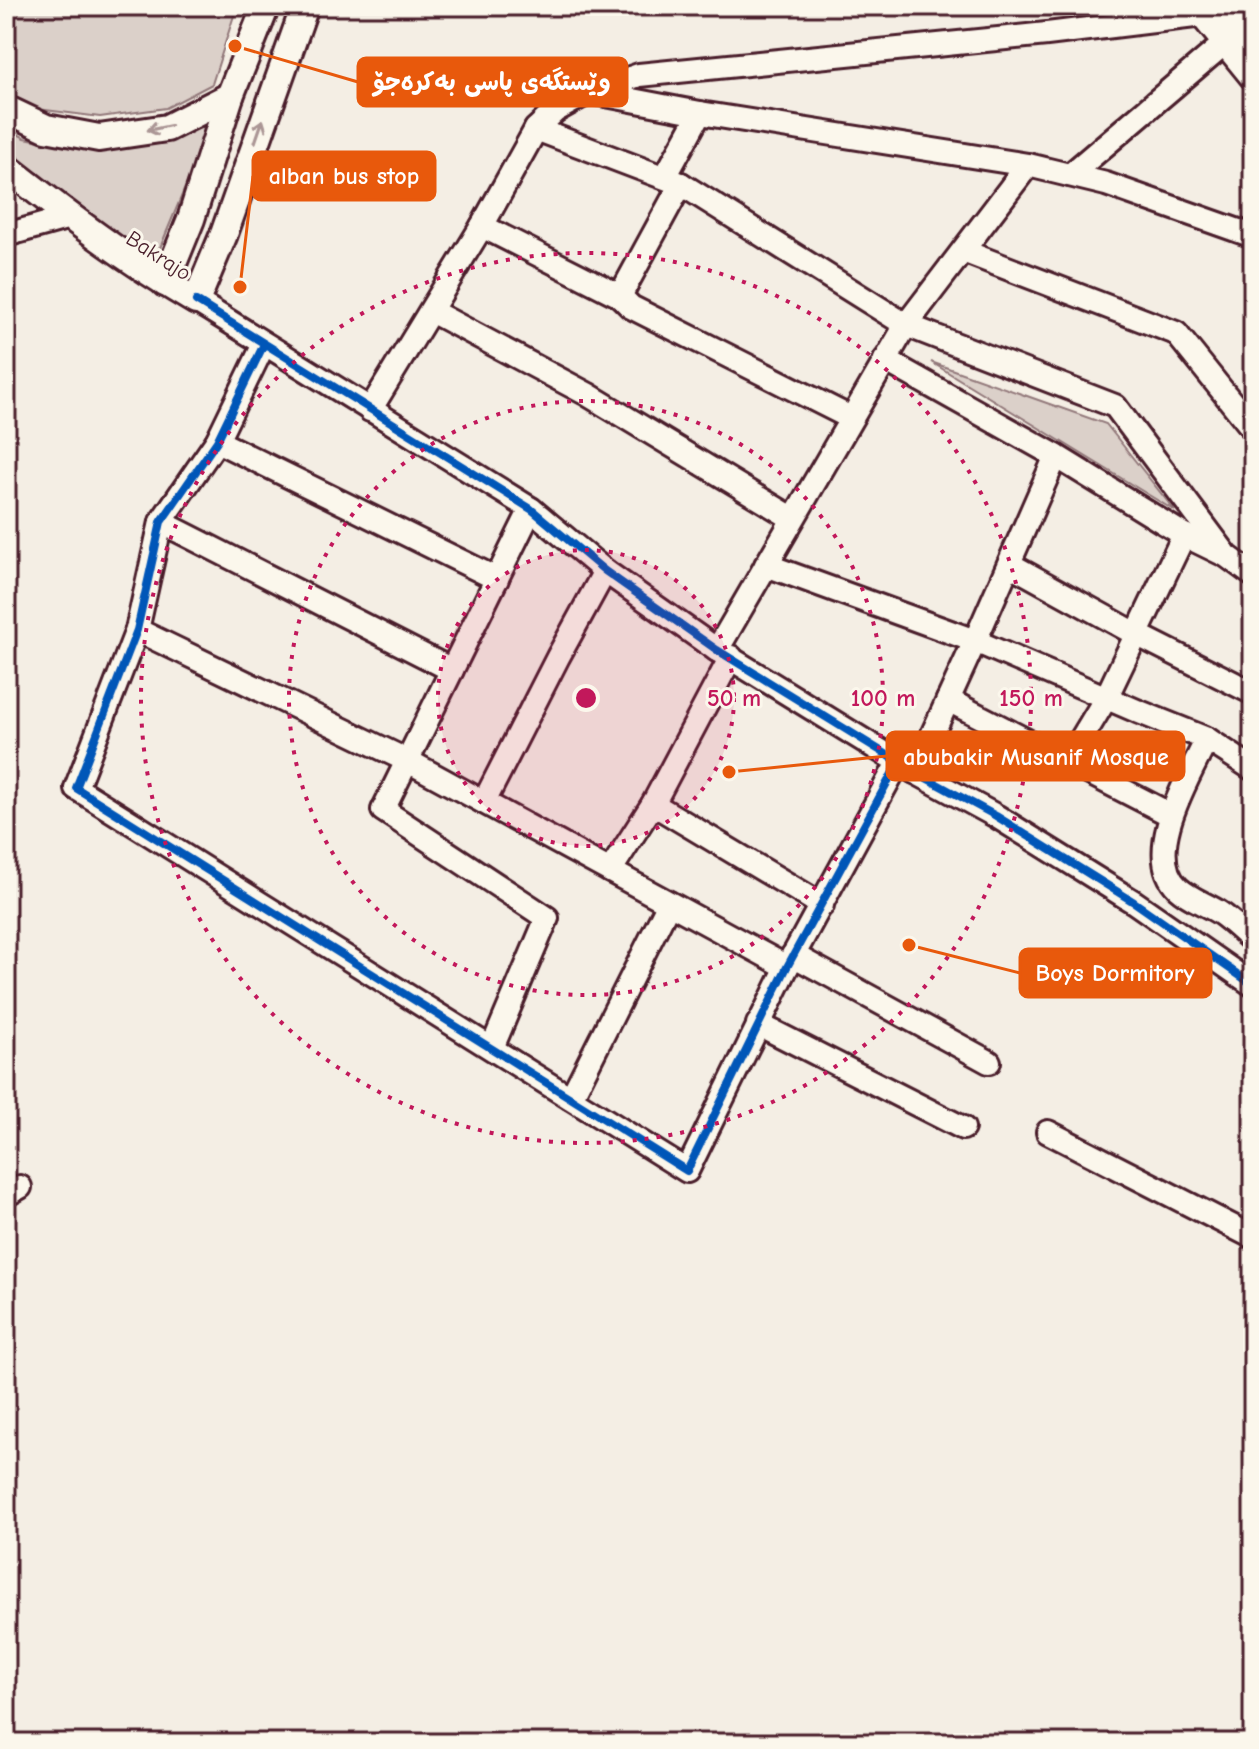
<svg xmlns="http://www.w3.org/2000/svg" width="1259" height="1749" font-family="'Comic Neue','Playpen Sans Arabic',sans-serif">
  <rect width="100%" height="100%" fill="#f4eee4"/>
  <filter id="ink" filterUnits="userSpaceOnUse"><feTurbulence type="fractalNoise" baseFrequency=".0125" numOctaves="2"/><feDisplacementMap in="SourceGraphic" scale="16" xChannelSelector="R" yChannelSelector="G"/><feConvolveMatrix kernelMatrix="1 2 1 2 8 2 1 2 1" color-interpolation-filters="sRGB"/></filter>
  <g filter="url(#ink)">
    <g fill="#dbd0c9" stroke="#92787a" stroke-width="2">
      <polygon points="6,6 237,6 212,84 166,108 100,117 30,108 6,90"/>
      <polygon points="211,125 155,260 34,179 6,153 6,128 25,138 79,149 140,146"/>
      <polygon points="931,362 1106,424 1175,511"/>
    </g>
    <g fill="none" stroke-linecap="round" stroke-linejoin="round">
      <g stroke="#4a1f2b" stroke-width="28">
        <g id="minor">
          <polyline points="590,92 700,113 1028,165 1106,184 1253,236"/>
          <polyline points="536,129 681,184 906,325 1115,406 1227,556 1253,575"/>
          <polyline points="1070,175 1226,42"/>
          <polyline points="665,177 700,113"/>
          <polyline points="482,226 620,296 631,307 851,418"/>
          <polyline points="6,235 70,217"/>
          <polyline points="963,251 1176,333 1253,429"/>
          <polyline points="620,296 681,184"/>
          <polyline points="196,301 531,509 605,571 717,650 915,772 996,816 1134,902 1253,985"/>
          <polyline points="431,311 587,394 792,518"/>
          <polyline points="264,344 217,441 161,522 137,630 76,788 687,1171 787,967 899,761"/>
          <polyline points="885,360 1056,456 1184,535 1223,554"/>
          <polyline points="370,410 482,226 536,129 555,111 589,92 639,75 1047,34 1203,15"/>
          <polyline points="217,441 497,579"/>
          <polyline points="161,522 452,670"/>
          <polyline points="1009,564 1136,634 1253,693"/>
          <polyline points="766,565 975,641 1137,711 1207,739 1253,769"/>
          <polyline points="137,630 408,761 787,967"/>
          <polyline points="717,650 906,325 1028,165"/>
          <polyline points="948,700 1171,815"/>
          <path d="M1207,739C1190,775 1141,853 1178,888C1190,899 1206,904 1220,913C1232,921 1242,932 1253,941"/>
          <polyline points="1068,761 1106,698 1184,535"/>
          <polyline points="915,772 975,641 1056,456"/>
          <polyline points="484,802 558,657 605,571"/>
          <polyline points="653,804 822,905"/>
          <polyline points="610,871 653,804 731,657"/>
          <polyline points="793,955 989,1062"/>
          <polyline points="758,1024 963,1128"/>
          <polyline points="492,1048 547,918 383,810 531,509"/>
          <polyline points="571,1098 669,903"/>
          <polyline points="1048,1132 1253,1237"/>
          <polyline points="6,1195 20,1187"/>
        </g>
      </g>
      <g stroke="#4a1f2b" stroke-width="32">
        <g id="major">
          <polyline points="1196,6 1253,76"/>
          <polyline points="1222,6 1253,43"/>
          <polyline points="6,109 46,128 99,138 167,128 230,96"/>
          <path d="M6,167C67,215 129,262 196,301L224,234L305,6"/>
          <polyline points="165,283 191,219 230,96 266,6"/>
        </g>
      </g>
      <use href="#minor" stroke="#fbf7ec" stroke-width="22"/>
      <use href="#major" stroke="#fbf7ec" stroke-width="26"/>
      <g stroke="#fbf7ec" stroke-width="13">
        <g id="cycleway">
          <polyline points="196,301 531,509 605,571 717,650 915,772 996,816 1134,902 1253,985"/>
          <polyline points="264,344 217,441 161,522 137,630 76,788 687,1171 787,967 899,761"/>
        </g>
      </g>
      <use href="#cycleway" stroke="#0057b8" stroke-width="8"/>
    </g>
    <defs><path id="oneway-shaft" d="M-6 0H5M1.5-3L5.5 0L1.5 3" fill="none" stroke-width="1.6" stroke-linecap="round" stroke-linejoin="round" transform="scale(2)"/></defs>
    <g stroke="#ab9695">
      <use href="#oneway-shaft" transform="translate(159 128) rotate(168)"/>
      <use href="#oneway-shaft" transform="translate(259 131) rotate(-71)"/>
    </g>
  </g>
  <circle cx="586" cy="698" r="148" fill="#c2185b" fill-opacity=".12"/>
  <g fill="none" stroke="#c2185b" stroke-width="4" stroke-dasharray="4 8">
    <circle cx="586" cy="698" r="148"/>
    <circle cx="586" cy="698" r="297"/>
    <circle cx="586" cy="698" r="445"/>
  </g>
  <g text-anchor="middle" stroke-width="6" stroke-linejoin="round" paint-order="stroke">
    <g font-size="22" fill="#4a1f2b" stroke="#fbf7ec">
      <text transform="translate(159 255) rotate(33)" y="8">Bakrajo</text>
    </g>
  </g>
  <circle cx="586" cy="698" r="12" fill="#c2185b" stroke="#fbf7ec" stroke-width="4"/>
  <g font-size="24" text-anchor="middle" font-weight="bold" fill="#c2185b" stroke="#fbf7ec" stroke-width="6" stroke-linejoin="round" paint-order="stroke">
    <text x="734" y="706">50 m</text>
    <text x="883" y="706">100 m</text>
    <text x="1031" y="706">150 m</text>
  </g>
  <path fill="none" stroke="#e8590c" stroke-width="3" d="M235 46L358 82M240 287L253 176M729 772L887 756M909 945L1020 973"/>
  <g fill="#e8590c" stroke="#fbf7ec" stroke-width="3">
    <circle cx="235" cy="46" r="8"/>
    <circle cx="240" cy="287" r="8"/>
    <circle cx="729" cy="772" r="8"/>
    <circle cx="909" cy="945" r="8"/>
  </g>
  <g fill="#e8590c" stroke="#e8590c" stroke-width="3">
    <rect x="358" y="58" width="269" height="48" rx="8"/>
    <rect x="253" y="152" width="182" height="48" rx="8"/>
    <rect x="887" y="732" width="297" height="48" rx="8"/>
    <rect x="1020" y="949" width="191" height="48" rx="8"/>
  </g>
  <g font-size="24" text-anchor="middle" font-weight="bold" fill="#fff">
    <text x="492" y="90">وێستگەی پاسی بەکرەجۆ</text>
    <text x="344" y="184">alban bus stop</text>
    <text x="1036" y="765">abubakir Musanif Mosque</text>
    <text x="1115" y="981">Boys Dormitory</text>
  </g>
  <rect width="1259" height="1749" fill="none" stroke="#fbf7ec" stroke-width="32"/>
  <rect x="16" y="16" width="1227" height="1717" fill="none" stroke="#4a1f2b" stroke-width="3" filter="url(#ink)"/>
</svg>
